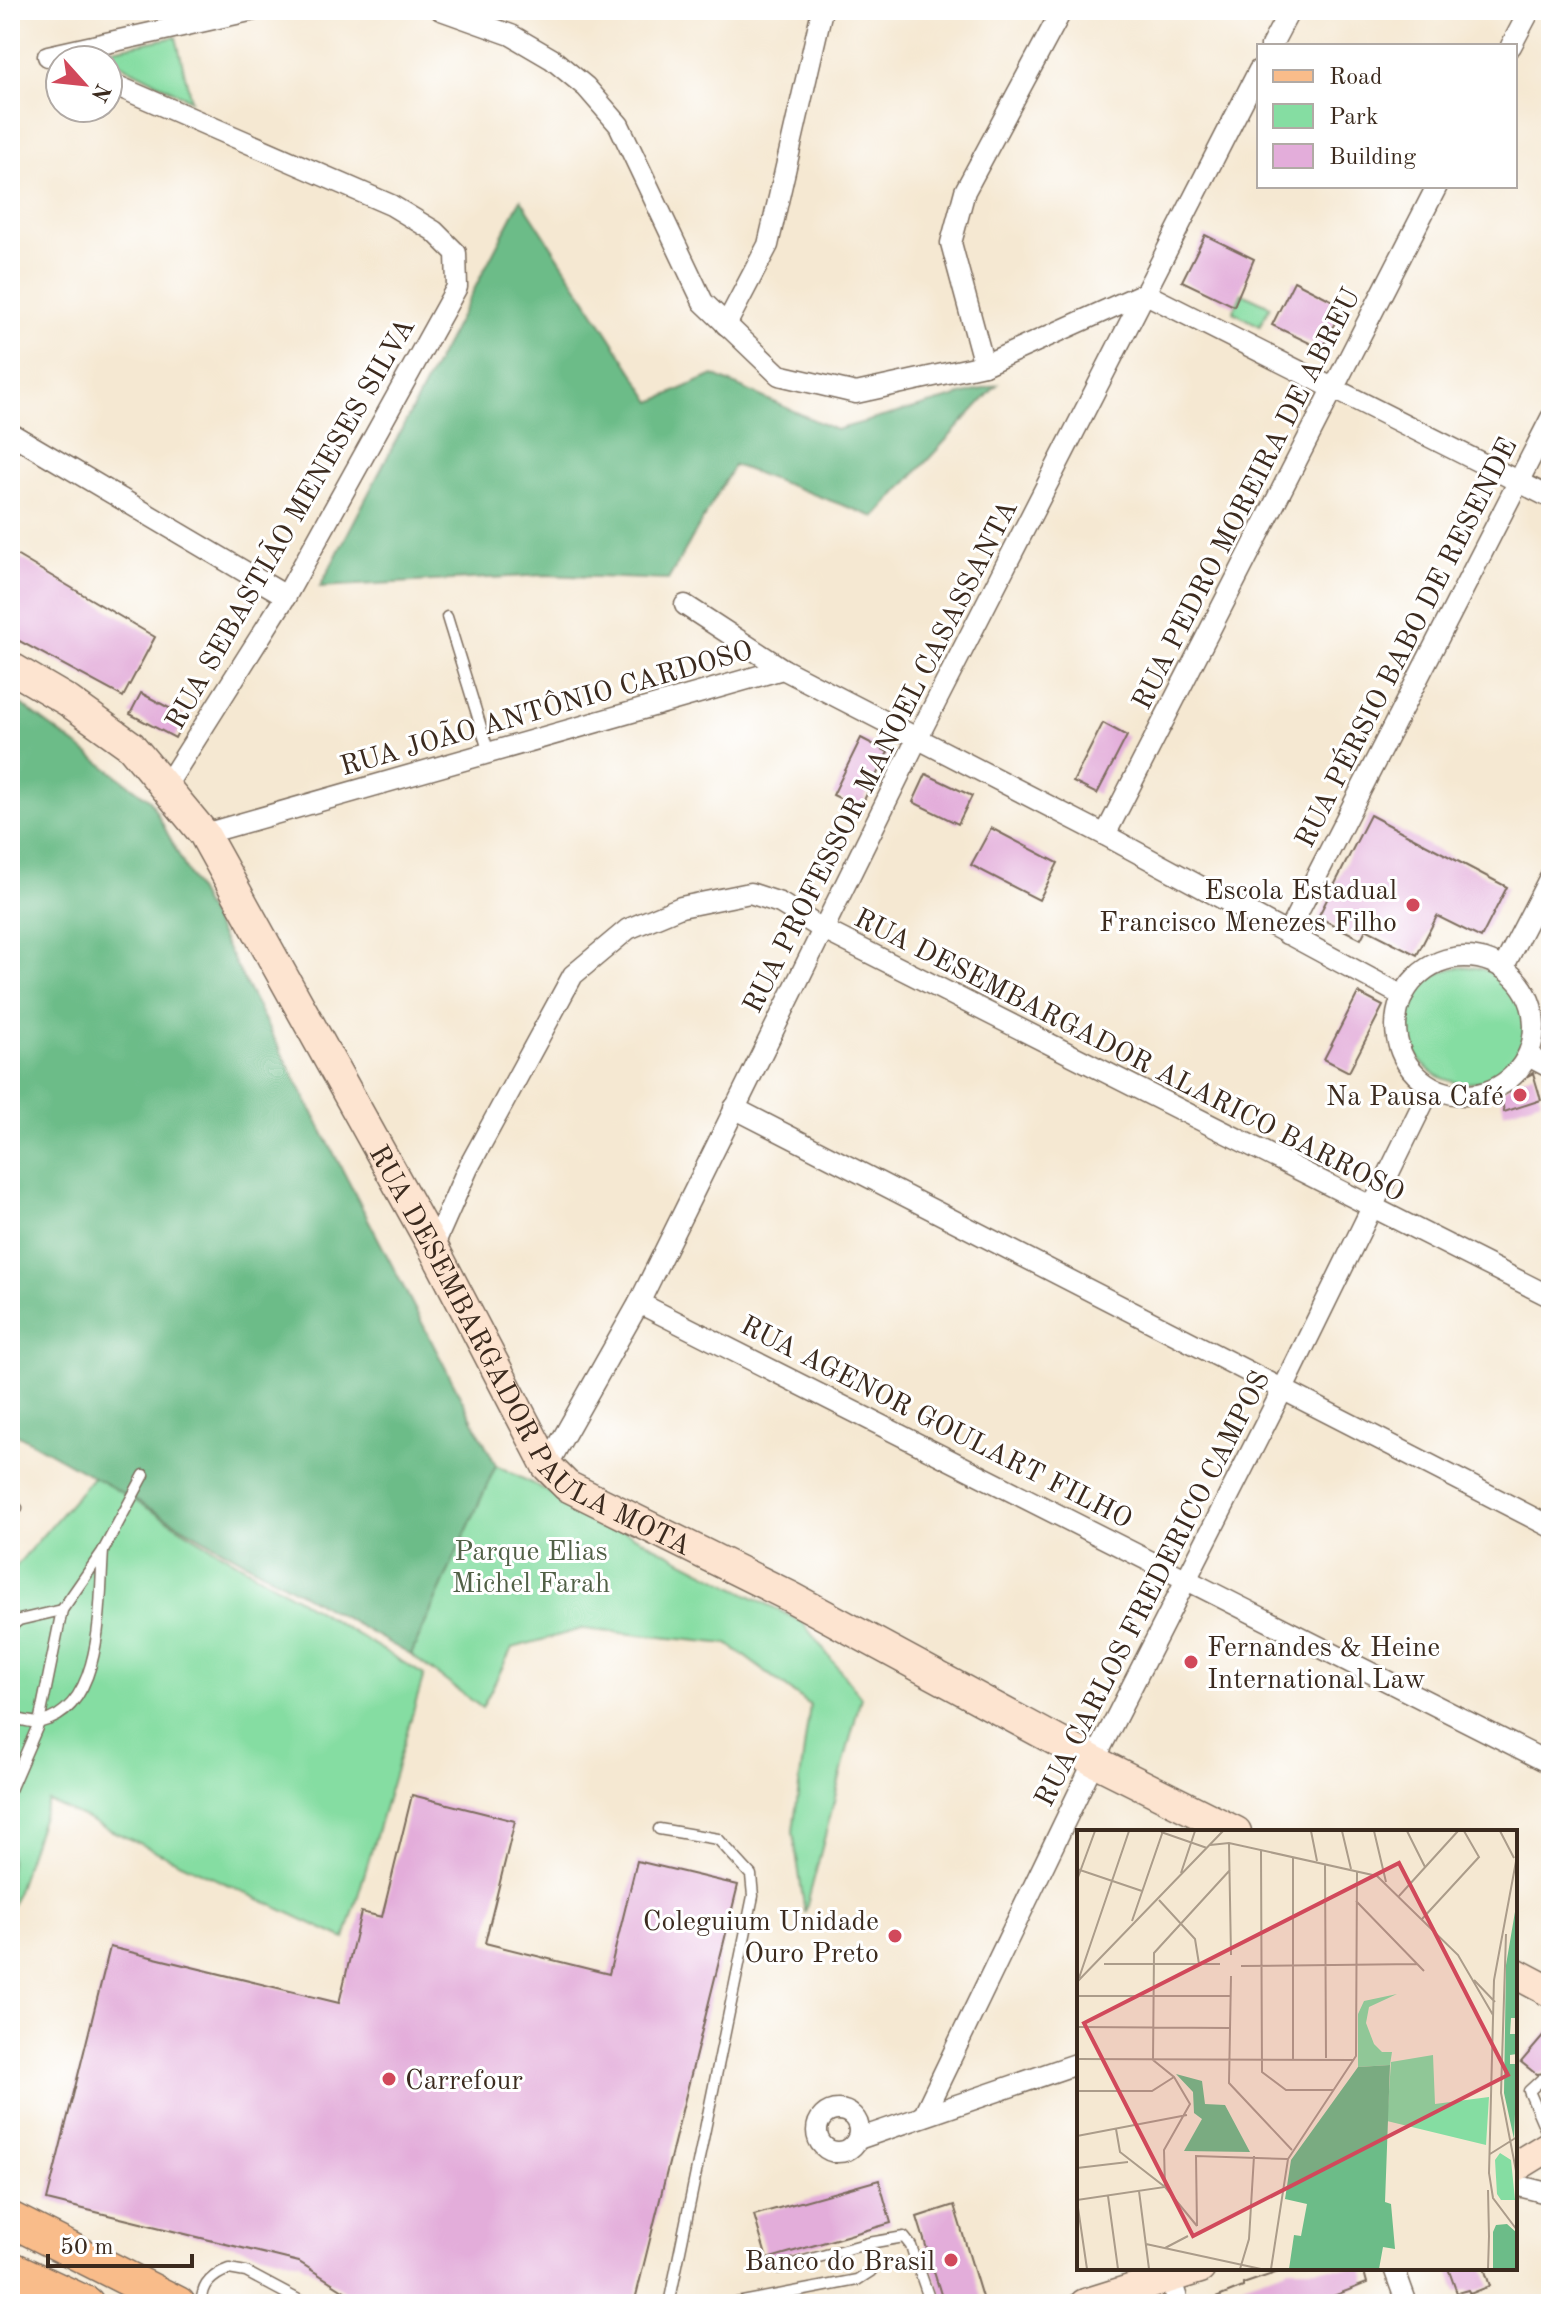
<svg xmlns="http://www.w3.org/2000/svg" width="1561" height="2314" font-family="'Old Standard TT',serif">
  <rect width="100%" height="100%" fill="#fff"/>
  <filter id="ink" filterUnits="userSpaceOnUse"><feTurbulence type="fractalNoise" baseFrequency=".0125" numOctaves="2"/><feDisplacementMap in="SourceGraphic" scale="16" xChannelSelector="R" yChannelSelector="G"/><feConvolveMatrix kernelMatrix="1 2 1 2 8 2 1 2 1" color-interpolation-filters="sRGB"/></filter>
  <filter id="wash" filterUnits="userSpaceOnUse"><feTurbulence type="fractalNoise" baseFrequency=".006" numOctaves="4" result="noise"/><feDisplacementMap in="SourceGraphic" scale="32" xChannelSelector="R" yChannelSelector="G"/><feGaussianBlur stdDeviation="1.8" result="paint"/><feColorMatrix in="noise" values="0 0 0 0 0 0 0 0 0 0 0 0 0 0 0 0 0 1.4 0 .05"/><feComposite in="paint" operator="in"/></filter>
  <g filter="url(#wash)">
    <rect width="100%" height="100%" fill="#f5e8d2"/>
    <g fill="#85dda2" stroke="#608460" stroke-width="2">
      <polygon points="176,37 191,100 97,52"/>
      <polygon points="1242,293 1270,306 1260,326 1233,312"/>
      <circle cx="1466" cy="1025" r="58"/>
      <polygon points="496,1465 802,1622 861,1697 805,1913 793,1831 810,1705 728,1644 582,1629 512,1648 482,1708 411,1655"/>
      <polygon points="94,1476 424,1675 345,1939 48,1801 10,1911 10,1573"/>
    </g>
    <g fill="#6cbc88" stroke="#547353" stroke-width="2">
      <polygon points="521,199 652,402 713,375 836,430 997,385 875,517 734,465 668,580 546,575 320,587"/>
      <polygon points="10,696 150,800 496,1465 411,1655 10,1430"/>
    </g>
    <g id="blocks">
      <g fill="#e3adda">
        <polygon points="1205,235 1254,259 1234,306 1182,281"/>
        <polygon points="1294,281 1343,306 1322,349 1272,325"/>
        <polygon points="16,555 155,637 123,697 10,636 10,566"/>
        <polygon points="141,693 186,717 175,738 130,714"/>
        <polygon points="1103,723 1127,736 1097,794 1073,782"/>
        <polygon points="861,738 888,752 860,808 833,795"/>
        <polygon points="926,774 972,796 958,824 913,802"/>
        <polygon points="1370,815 1507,887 1481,938 1437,916 1417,955 1366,929 1361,939 1318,917"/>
        <polygon points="991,828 1058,863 1039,900 971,865"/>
        <polygon points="1358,993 1383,1006 1349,1072 1324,1059"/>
        <polygon points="1533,1073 1541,1100 1504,1112 1500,1091"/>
        <polygon points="412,1795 515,1821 485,1943 609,1974 637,1861 738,1885 634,2304 471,2304 453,2300 433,2304 349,2304 354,2297 299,2262 47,2200 110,1947 339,2003 361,1912 382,1917"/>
        <polygon points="1551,2027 1551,2087 1547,2073 1536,2074 1521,2062"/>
        <polygon points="879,2180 891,2223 767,2259 754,2215"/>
        <polygon points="954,2205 984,2304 944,2304 917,2217"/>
        <polygon points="1290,2268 1363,2268 1367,2283 1313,2304 1201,2304 1243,2287 1243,2284"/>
        <polygon points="1448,2268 1484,2268 1490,2286 1470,2294 1468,2290 1457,2293"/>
      </g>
    </g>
  </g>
  <g filter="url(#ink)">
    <use href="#blocks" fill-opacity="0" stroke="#7c6c5d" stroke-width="2"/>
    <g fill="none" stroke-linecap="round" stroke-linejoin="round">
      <g stroke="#7c6c5d" stroke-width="13">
        <g id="lane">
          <polyline points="447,617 489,753"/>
          <polyline points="10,1501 17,1508"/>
          <polyline points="10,1627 19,1620 62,1610"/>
          <path d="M10,1717C19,1719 32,1724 41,1722C105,1708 99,1601 103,1551"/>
          <polyline points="10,1790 39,1723 62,1610 103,1551 144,1475"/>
          <polyline points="659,1829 718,1839 751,1875 753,1896 669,2304"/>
          <polyline points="1542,2079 1529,2091 1551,2142"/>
          <polyline points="779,2268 869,2243 904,2237 911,2246 931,2304"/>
          <polyline points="737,2303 857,2280 871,2271 869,2243"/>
          <path d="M202,2304C201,2285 212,2275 229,2269L246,2272L306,2304"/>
        </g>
      </g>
      <g stroke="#7c6c5d" stroke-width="23">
        <g id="street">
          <polyline points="441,10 511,35 552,59 586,87 619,125 703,302 779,375 856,393 984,365 1144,293 1551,498"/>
          <polyline points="1271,46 1290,10"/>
          <polyline points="1511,46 1530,10"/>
          <polyline points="48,56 254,10"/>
          <polyline points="108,82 391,205 434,231 456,253 457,287 286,596 166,786"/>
          <polyline points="726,325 768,245 822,10"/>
          <polyline points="984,365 951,243 965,191 1062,10"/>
          <polyline points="10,433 286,596"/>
          <polyline points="685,605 783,669"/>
          <polyline points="204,834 783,669 1105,835 1403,996"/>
          <polyline points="1105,835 1437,186"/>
          <polyline points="1287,934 1551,418"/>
          <circle cx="1465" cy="1026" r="69"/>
          <polyline points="1503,968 1551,875"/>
          <polyline points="1528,1056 1551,1068"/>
          <polyline points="734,1108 1551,1527"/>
          <polyline points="433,1247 468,1168 573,975 628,929 681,907 750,893 780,903 824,930 1551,1297"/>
          <polyline points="639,1303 1551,1764"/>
          <polyline points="547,1466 639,1303 918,737 1259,70"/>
          <circle cx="838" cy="2131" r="21"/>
          <polyline points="923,2116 1094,1761 1283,1389 1431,1087"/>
          <polyline points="858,2139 1079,2063"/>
          <polyline points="1515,2185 1551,2194"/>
          <polyline points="1394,2268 1407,2304"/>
          <polyline points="1170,2278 1179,2304"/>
        </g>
      </g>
      <g stroke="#7c6c5d" stroke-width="33">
        <g id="secondary">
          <path id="s1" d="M10,667L68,701L131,746L204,834L433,1247L547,1466L567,1486L791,1597L1094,1761L1236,1832"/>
          <polyline points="1515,1973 1551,1992"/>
          <polyline points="1515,2167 1551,2145"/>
          <polyline points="1085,2304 1200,2268"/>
        </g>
      </g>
      <g stroke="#7c6c5d" stroke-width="37">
        <g id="primary">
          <polyline points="10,2219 178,2304"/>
          <polyline points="10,2268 87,2304"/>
        </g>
      </g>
      <use href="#lane" stroke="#fff" stroke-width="10"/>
      <use href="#street" stroke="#fff" stroke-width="20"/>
      <use href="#secondary" stroke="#fde4d0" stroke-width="30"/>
      <use href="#primary" stroke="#f9bc8a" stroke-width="34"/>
    </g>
  </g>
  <g fill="#d1495b" stroke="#fff" stroke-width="3">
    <circle cx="1413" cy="905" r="8"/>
    <circle cx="1520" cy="1095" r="8"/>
    <circle cx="1191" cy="1662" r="8"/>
    <circle cx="895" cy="1936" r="8"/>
    <circle cx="389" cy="2079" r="8"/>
    <circle cx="951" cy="2260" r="8"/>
  </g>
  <g text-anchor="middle" stroke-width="6" stroke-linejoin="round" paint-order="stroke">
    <g font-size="28" fill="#3b2a1e" stroke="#fff">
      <text transform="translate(1245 498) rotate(-63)" y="10">RUA PEDRO MOREIRA DE ABREU</text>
      <text transform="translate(289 523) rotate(-60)" y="10">RUA SEBASTIÃO MENESES SILVA</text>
      <text transform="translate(1405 642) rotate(-63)" y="10">RUA PÉRSIO BABO DE RESENDE</text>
      <text transform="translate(546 707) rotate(-16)" y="10">RUA JOÃO ANTÔNIO CARDOSO</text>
      <text transform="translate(879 756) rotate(-63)" y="10">RUA PROFESSOR MANOEL CASASSANTA</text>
      <text transform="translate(1130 1054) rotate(27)" y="10">RUA DESEMBARGADOR ALARICO BARROSO</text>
      <text dy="10" stroke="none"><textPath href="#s1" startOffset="880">RUA DESEMBARGADOR PAULA MOTA</textPath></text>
      <text transform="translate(937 1421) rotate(27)" y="10">RUA AGENOR GOULART FILHO</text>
      <text transform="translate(1151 1588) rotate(-63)" y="10">RUA CARLOS FREDERICO CAMPOS</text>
    </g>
    <g font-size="28" fill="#3b2a1e" stroke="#fff" text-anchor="end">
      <text x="1397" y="899">Escola Estadual<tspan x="1397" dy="32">Francisco Menezes Filho</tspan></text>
      <text x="1504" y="1105">Na Pausa Café</text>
      <text x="1207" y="1656" text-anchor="start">Fernandes &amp; Heine<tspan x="1207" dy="32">International Law</tspan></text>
      <text x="879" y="1930">Coleguium Unidade<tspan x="879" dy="32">Ouro Preto</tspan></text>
      <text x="405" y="2089" text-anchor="start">Carrefour</text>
      <text x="935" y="2270">Banco do Brasil</text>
    </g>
    <g font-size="28" fill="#516046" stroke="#fff">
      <text x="531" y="1560">Parque Elias<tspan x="531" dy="32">Michel Farah</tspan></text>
    </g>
  </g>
  <g transform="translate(1077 1830)">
    <rect width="440" height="440" fill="#f5e8d2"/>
    <path d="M320,164L292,177L289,193L297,214L305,222H315L313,235L281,237V184L287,171ZM356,225L358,274L412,267L409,315L310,291L314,232ZM423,323L434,330L438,370H424L420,364L418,330Z" fill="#85dda2"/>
    <path d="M440,70V188H434L433,204H440V224L433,225V234H440L437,309L427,263L429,135ZM313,235L308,372L314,374L318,419L306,417L302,439H212L217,405L224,406L230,374L208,369L214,330L281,237ZM99,244L125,251L128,274L148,275L173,322L107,321L125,289L117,283L116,262ZM430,394L440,403V439H416V402L419,395Z" fill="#6cbc88"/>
    <path fill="none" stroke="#ab9c8a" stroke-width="2" d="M234,1L240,31M265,1L274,39M297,1L309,52M330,1L348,37M423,1L437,28M84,2L130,18M152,14L154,125M133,15L152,13L300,46L381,125L416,185M184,21L185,242L209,260H256M440,26L417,150L412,343L416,368L440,400M248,34L249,228M0,39L65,61M104,43L118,1M0,50L18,1M322,66L381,1M82,70L118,109L122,134M279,71L347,141M345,89L402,27L387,1M55,91L86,1M429,104L424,263L440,346M27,134H143M164,136L340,134M154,146L152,253L215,320M2,148L52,1M397,150L418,172M0,152L146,1M0,166H154M0,197L153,198M0,229L276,230M216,229V28M0,261H75L97,247M39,299L43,322L88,357L120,396M0,306L110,285M413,324L440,307M0,338L51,332M411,360L412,407M62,361L72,439M31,366L41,439M0,370L88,357L87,320L113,274L97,247L76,230L77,123L153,40M0,371L10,439M120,396L119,326L211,329M69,414L184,439M88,418L111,406M163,439L172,409L177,326M194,439L211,329L279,226L280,41M411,439L412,406"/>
    <path fill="#d1495b" fill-opacity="0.15" stroke="#d1495b" stroke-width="4" d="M322,33L431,245L116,406L7,193Z"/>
    <rect width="440" height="440" fill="none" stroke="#3b2a1e" stroke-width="4"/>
  </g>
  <rect width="1561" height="2314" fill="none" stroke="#fff" stroke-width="40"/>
  <rect x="1257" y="44" width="260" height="144" fill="#ffffff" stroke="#b1aaa5" stroke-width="2"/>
  <rect x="1273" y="70" width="40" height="12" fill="#f9bc8a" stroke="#b1aaa5" stroke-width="2"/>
  <text x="1329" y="84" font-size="24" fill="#3b2a1e">Road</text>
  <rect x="1273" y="104" width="40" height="24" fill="#85dda2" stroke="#b1aaa5" stroke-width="2"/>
  <text x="1329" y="124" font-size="24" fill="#3b2a1e">Park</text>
  <rect x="1273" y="144" width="40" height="24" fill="#e3adda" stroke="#b1aaa5" stroke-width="2"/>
  <text x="1329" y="164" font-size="24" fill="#3b2a1e">Building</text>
  <g transform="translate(84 84) rotate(117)"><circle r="38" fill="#ffffff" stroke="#b1aaa5" stroke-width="2"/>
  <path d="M0-6L14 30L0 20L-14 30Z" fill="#d1495b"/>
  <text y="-12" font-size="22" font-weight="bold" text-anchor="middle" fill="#3b2a1e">N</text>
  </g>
  <path d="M48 2254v12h144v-12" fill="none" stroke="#3b2a1e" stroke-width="4"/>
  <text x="60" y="2254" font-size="24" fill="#3b2a1e" stroke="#ffffff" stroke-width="6" paint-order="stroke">50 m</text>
</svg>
